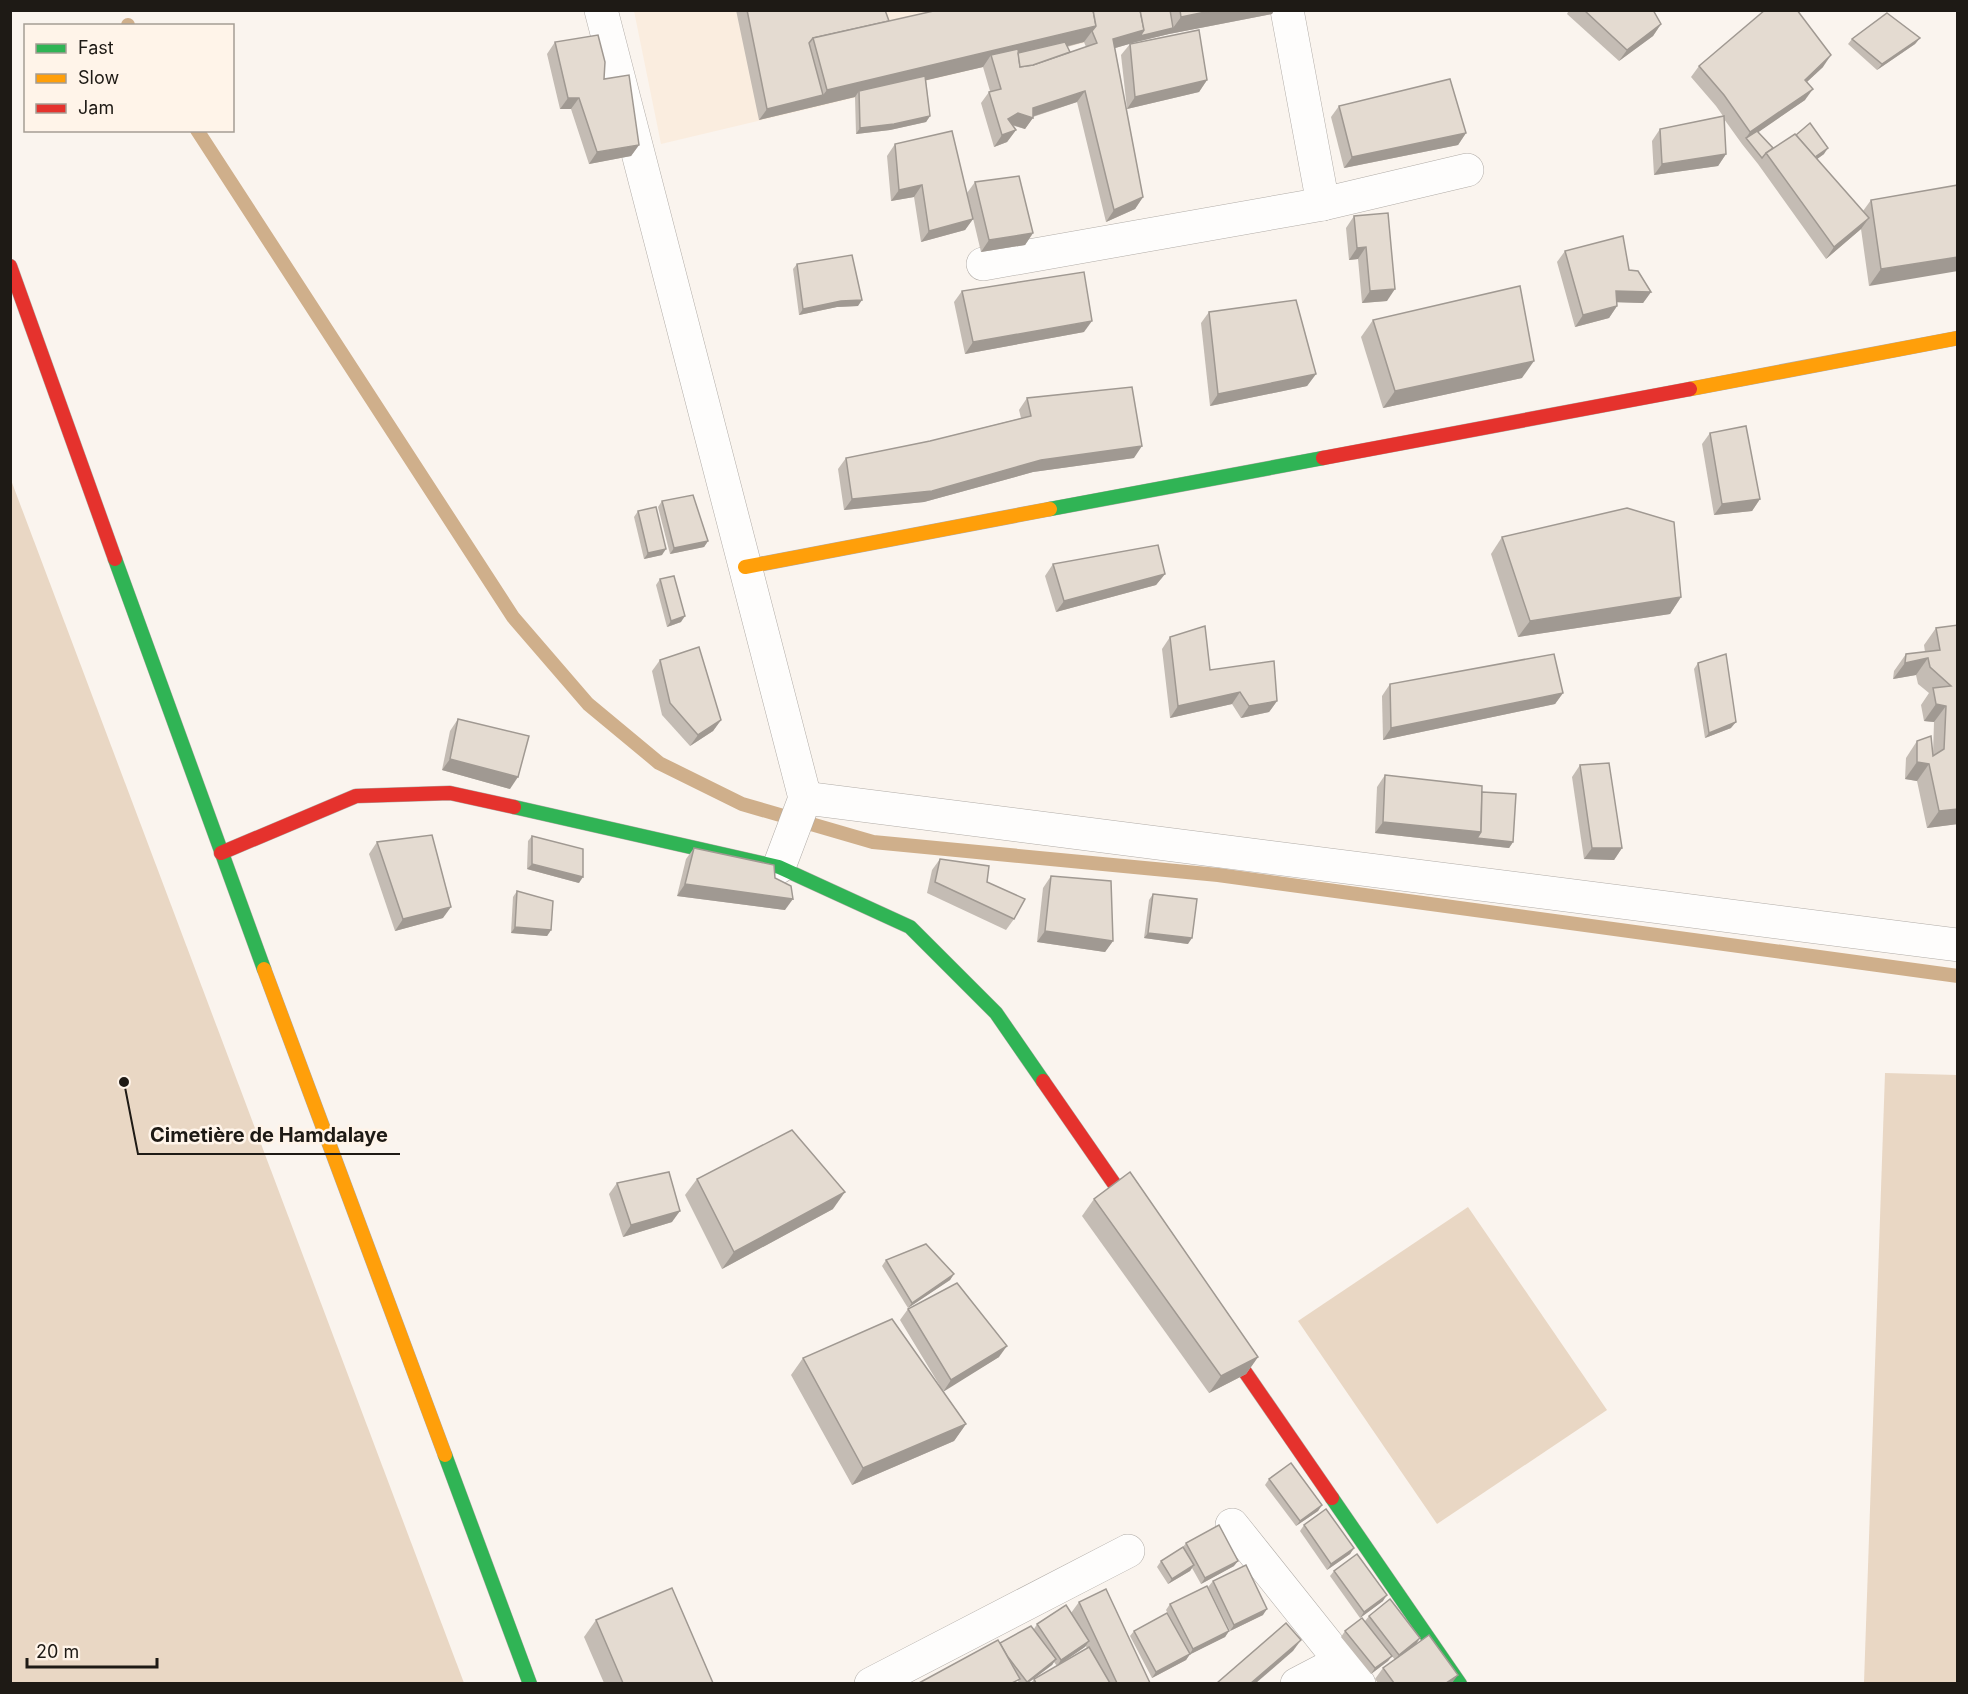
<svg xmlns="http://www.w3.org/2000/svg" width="1968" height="1694" font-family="Inter,sans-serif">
  <rect width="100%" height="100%" fill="#faf4ee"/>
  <polygon fill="#faeddf" points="634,11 1218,11 661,144"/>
  <g fill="#e9d7c4">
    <polygon points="10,480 11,480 464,1683 11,1683"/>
    <polygon points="1885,1073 1957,1075 1957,1683 1864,1683"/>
    <polygon points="1468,1207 1607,1410 1437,1524 1298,1321"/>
  </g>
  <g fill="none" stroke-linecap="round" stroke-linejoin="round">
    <g stroke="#cfaf8b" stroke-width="14">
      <polyline points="128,25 128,26"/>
      <polyline points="197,130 513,617 588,704 659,763 742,804 873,842 1218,875 1958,976"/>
    </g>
    <g stroke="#b1aca7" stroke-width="34">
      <g id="street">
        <polyline points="601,10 805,798 779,867"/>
        <polyline points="1287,10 1323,204"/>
        <polyline points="983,264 1323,204 1467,170"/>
        <polyline points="805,798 1958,945"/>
        <polyline points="1232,1525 1359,1684"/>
        <polyline points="871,1684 1128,1551"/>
        <polyline points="1297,1684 1341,1661"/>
      </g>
    </g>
    <g stroke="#b1aca7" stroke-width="15">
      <g id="fast">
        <polyline points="1050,509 1323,458"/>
        <polyline points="115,559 264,969"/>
        <polyline points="514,807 779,867 910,927 996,1013 1043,1081"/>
        <polyline points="445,1455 530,1684"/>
        <polyline points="1332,1498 1460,1684"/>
      </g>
    </g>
    <g stroke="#b1aca7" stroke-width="15">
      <g id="slow">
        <polyline points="1690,389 1958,338"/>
        <polyline points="745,567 1050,509"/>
        <polyline points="264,969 445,1455"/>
      </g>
    </g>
    <g stroke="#b1aca7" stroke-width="15">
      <g id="jam">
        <polyline points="10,266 115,559"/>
        <polyline points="1323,458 1690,389"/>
        <polyline points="221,853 356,796 450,793 514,807"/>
        <polyline points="1043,1081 1140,1221"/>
        <polyline points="1221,1337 1332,1498"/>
      </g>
    </g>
    <use href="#street" stroke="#fefdfc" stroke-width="33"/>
    <use href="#fast" stroke="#30b455" stroke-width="14"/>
    <use href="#slow" stroke="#ff9f0a" stroke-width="14"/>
    <use href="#jam" stroke="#e5322d" stroke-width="14"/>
  </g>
  <g fill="#c4bcb4" fill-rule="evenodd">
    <path d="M736,10H885L889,21L938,10H1274L1272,14L1169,34L1136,42L1115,48L1143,197L1135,209L1106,222L1077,102L1033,117L1025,129L1011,125L1016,130L1007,142L994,147L981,103L989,92L990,91L983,67L926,80L930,116L926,122L890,130L856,134L855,97L759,120ZM1084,42L1086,47L1070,52L1067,47Z"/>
    <polygon points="1569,10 1653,10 1661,24 1653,36 1619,61 1567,14"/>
    <polygon points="1920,38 1915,44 1877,70 1848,44 1852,39"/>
    <polygon points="555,42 604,79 639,145 631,156 589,164 571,109 560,109 547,54"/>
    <polygon points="1130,44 1207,80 1199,92 1127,109 1121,55"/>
    <polygon points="1699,66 1823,67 1807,82 1805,100 1758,132 1773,148 1824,154 1817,159 1863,211 1871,200 1958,185 1869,286 1861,229 1826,259 1758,164 1742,144 1724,119 1726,154 1718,166 1654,175 1652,141 1660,129 1723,116 1716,106 1691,77"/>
    <polygon points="1339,106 1466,133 1458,145 1344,168 1331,117"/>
    <polygon points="895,144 973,219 965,230 921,242 914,197 891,201 887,156"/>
    <polygon points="975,182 1033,233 1025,245 981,252 967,193"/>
    <polygon points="1354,216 1387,301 1362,303 1358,259 1349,260 1346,228"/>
    <polygon points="1565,251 1629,270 1651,292 1643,303 1617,302 1617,306 1609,318 1575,327 1557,262"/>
    <polygon points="797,264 858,306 837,307 799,315 793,269"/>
    <polygon points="962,291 1084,332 965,354 954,302"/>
    <polygon points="1209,312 1316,374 1307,386 1210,406 1201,323"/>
    <polygon points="1373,320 1522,378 1383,408 1361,337"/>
    <polygon points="1027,398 1134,458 1033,472 924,502 844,510 838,469 846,458 930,441 1021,418 1019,410"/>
    <polygon points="1710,433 1760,499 1752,511 1714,515 1702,444"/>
    <polygon points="662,501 708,541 704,547 670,554 658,507"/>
    <polygon points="638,511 662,555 644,559 634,517"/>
    <polygon points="1502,537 1681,597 1670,614 1518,637 1491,554"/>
    <polygon points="1053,564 1165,574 1156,585 1056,612 1045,576"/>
    <polygon points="660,579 681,622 667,627 656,585"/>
    <polygon points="1958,625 1958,824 1927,828 1917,781 1905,779 1906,758 1917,741 1933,754 1934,722 1924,721 1921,705 1929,693 1918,684 1916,675 1893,679 1894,671 1906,654 1925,652 1924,645 1936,628"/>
    <polygon points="1170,637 1210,670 1277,701 1269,712 1241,718 1232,704 1170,718 1162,649"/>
    <polygon points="660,660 721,720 713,731 690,746 662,715 652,671"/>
    <polygon points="1698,663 1731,728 1705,738 1694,669"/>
    <polygon points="1390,684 1563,693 1555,704 1383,740 1382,696"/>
    <polygon points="458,719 510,789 442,770 450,731"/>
    <polygon points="1580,765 1622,848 1614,860 1584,859 1572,777"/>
    <polygon points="1385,775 1482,792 1513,842 1509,848 1473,844 1375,833 1377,787"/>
    <polygon points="532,836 579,883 527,869 528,841"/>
    <polygon points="377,842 443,918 395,931 369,854"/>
    <polygon points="694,848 775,878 785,910 677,896 686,859"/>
    <polygon points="940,859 987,882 1014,919 1006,930 927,893 932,870"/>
    <polygon points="1051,876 1113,941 1105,952 1037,942 1043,888"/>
    <polygon points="517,891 551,930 547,936 511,933 513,897"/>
    <polygon points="1153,894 1188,944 1144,938 1149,900"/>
    <polygon points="697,1179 833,1209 722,1269 685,1195"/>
    <polygon points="617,1183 672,1222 623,1237 609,1194"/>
    <polygon points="1094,1199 1258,1357 1246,1374 1209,1393 1082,1216"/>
    <polygon points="886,1260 954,1274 950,1280 908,1308 882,1266"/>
    <polygon points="908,1309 999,1357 943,1391 966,1424 954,1441 852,1485 791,1375 803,1358 940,1386 900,1320"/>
    <polygon points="1269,1479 1322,1505 1318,1511 1296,1526 1265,1485"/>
    <polygon points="1304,1525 1354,1548 1350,1554 1327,1570 1300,1531"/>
    <polygon points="1186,1543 1234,1566 1201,1584 1192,1568 1190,1571 1168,1584 1157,1567 1161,1561 1183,1547"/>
    <polygon points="1334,1571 1383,1601 1360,1618 1330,1576"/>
    <polygon points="1213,1581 1263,1615 1230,1631 1208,1587"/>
    <polygon points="1079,1602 1150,1683 1028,1683 1032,1682 1034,1679 1087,1649 1086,1646 1057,1666 1054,1662 1052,1665 1028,1683 1019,1683 1000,1643 1034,1629 1037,1624 1071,1613"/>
    <polygon points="1170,1604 1229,1631 1225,1637 1190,1654 1186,1660 1152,1678 1130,1636 1134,1631 1177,1631 1166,1610"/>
    <polygon points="1369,1616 1420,1638 1416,1644 1452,1683 1378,1683 1375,1679 1383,1668 1395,1660 1392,1656 1388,1661 1371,1674 1341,1637 1345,1631 1365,1621"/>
    <polygon points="596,1620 713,1683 604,1683 584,1637"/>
  </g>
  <g fill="#a09992">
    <polygon points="1215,10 1274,10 1272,14 1169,34 1136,42 1105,51 1113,39 1144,30 1173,28 1181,17"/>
    <polygon points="1661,24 1653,36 1619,61 1627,50"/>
    <polygon points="1096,26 1084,42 1014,59 991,55 983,67 859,96 859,91 855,97 759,120 767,109 823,95 827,90"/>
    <polygon points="1920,38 1915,44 1877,70 1882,64"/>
    <polygon points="1831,55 1823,67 1797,91 1805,80"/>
    <polygon points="1207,80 1199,92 1127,109 1135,97"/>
    <polygon points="1813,89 1805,100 1747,140 1746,138 1750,132"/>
    <polygon points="1085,91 1077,102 1031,117 1033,118 1025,129 1010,124 1000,131 1008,119 1018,113"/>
    <polygon points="568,98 579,98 571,109 560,109"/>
    <polygon points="930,116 926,122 890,130 856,134 860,128"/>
    <polygon points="1016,130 1007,142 994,147 1002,135"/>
    <polygon points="1466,133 1458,145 1344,168 1352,157"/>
    <polygon points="639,145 631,156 589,164 597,152"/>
    <polygon points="1828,148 1824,154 1806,167 1810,161"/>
    <polygon points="1726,154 1718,166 1654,175 1662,164"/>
    <polygon points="922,185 914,197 891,201 899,190"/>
    <polygon points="1143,197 1135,209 1106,222 1114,210"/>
    <polygon points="1869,218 1861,229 1826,259 1834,247"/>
    <polygon points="973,219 965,230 921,242 929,231"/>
    <polygon points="1033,233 1025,245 981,252 989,240"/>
    <polygon points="1366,247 1358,259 1349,260 1357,248"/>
    <polygon points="1958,257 1958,271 1869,286 1881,269"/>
    <polygon points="1395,289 1387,301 1362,303 1370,291"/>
    <polygon points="1616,291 1651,292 1643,303 1608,302"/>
    <polygon points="862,300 858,306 837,307 799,315 803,309 841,301"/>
    <polygon points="1617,306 1609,318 1575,327 1583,315"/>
    <polygon points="1092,321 1084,332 965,354 973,342"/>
    <polygon points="1534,361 1522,378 1383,408 1395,391"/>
    <polygon points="1316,374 1307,386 1210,406 1218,394"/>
    <polygon points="1142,446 1134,458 1033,472 924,502 844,510 852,499 1041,460"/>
    <polygon points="1760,499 1752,511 1714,515 1722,504"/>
    <polygon points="708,541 704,547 670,554 674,548"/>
    <polygon points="666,549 662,555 644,559 648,553"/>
    <polygon points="1165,574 1156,585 1056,612 1064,601"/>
    <polygon points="1681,597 1670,614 1518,637 1530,621"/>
    <polygon points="685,616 681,622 667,627 671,621"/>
    <polygon points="1928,658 1916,675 1893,679 1905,663"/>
    <polygon points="1240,692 1232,704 1170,718 1178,706"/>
    <polygon points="1563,693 1555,704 1383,740 1391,728"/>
    <polygon points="1277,701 1269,712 1241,718 1249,706"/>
    <polygon points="1936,704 1946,706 1934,722 1924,721"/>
    <polygon points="721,720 713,731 690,746 698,735"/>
    <polygon points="1736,722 1731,728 1705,738 1709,733"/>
    <polygon points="450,759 518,777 510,789 442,770"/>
    <polygon points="1917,762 1929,764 1917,781 1905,779"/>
    <polygon points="1958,809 1958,824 1927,828 1939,811"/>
    <polygon points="1383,822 1481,832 1513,842 1509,848 1473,844 1375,833"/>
    <polygon points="1592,848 1622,848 1614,860 1584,859"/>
    <polygon points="532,864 583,877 579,883 527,869"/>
    <polygon points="685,884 793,899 785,910 677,896"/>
    <polygon points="451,907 443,918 395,931 403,919"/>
    <polygon points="515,927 551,930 547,936 511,933"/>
    <polygon points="1045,931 1113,941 1105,952 1037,942"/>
    <polygon points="1148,933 1192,938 1188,944 1144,938"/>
    <polygon points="845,1192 833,1209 722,1269 734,1252"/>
    <polygon points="680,1211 672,1222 623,1237 631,1225"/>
    <polygon points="954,1274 950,1280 908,1308 912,1303"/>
    <polygon points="1007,1346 999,1357 943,1392 951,1380"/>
    <polygon points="1258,1357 1246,1374 1209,1393 1221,1376"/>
    <polygon points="966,1424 954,1441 852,1485 863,1468"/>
    <polygon points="1322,1505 1318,1511 1296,1526 1300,1521"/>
    <polygon points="1354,1548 1350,1554 1327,1570 1331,1564"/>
    <polygon points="1238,1561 1234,1566 1201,1584 1205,1578"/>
    <polygon points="1194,1565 1190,1571 1168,1584 1172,1579"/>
    <polygon points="1387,1595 1383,1601 1360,1618 1364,1612"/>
    <polygon points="1267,1609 1263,1615 1230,1631 1234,1625"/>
    <polygon points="1229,1631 1225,1637 1189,1655 1193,1649"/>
    <polygon points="1420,1638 1416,1644 1395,1660 1399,1655"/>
    <polygon points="1301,1640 1293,1651 1256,1683 1251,1683"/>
    <polygon points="1089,1641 1085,1647 1057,1666 1061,1660"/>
    <polygon points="1190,1654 1186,1660 1152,1678 1156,1672"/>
    <polygon points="1392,1656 1388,1661 1371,1674 1375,1668"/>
    <polygon points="1056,1659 1052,1665 1028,1683 1025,1683"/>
    <polygon points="1458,1675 1452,1683 1446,1683"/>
  </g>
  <g fill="#e4dbd1" stroke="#a09992" stroke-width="1.5">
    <polygon points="747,10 885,10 889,21 813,38 809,43 823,95 767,109"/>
    <polygon points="938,10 1093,10 1096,26 827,90 813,38"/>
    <polygon points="1093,10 1140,10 1144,30 1113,39 1143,197 1114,210 1085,91 1033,108 1033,118 1018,113 1008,119 1016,130 1002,135 989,92 1001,89 991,55 1018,49 1020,67 1033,65 1097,43 1092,31 1096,26"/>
    <polygon points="1140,10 1170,10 1173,28 1140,36 1144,30"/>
    <polygon points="1180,10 1215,10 1181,17"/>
    <polygon points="1584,10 1653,10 1661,24 1627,50"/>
    <polygon points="1765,10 1797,10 1831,55 1805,80 1813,89 1750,132 1724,95 1699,66"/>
    <polygon points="1887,13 1920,38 1882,64 1852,39"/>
    <polygon points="1199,30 1207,80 1135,97 1130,44"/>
    <polygon points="598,35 605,62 604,79 629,75 639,145 597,152 579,98 568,98 555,42"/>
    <polygon points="1065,42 1070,52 1033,65 1020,67 1018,53"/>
    <polygon points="925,76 930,116 894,124 860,128 859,91"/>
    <polygon points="1450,79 1466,133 1352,157 1339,106"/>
    <polygon points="1724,116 1726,154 1662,164 1660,129"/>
    <polygon points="1810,123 1828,148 1815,157 1796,135"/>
    <polygon points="952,131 973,219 929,231 922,185 899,190 895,144"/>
    <polygon points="1757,131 1773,148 1766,153 1762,158 1746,138"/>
    <polygon points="1795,134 1869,218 1834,247 1766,153"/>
    <polygon points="1019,176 1033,233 989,240 975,182"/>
    <polygon points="1958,185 1958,257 1881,269 1871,200"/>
    <polygon points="1388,213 1395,289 1370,291 1366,247 1357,248 1354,216"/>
    <polygon points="1623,236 1629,270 1638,271 1651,292 1616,291 1617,306 1583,315 1565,251"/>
    <polygon points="852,255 862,300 841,301 803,309 797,264"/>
    <polygon points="1084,272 1092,321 973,342 962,291"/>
    <polygon points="1520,286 1534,361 1395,391 1373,320"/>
    <polygon points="1296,300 1316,374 1218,394 1209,312"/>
    <polygon points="1132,387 1142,446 1041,460 932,491 852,499 846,458 930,441 1031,416 1027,398"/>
    <polygon points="1746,426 1760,499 1722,504 1710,433"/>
    <polygon points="693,495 708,541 674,548 662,501"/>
    <polygon points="656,507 666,549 648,553 638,511"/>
    <polygon points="1627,508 1674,522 1681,597 1530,621 1502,537"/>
    <polygon points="1158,545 1165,574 1064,601 1053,564"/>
    <polygon points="674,576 685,616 671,621 660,579"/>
    <polygon points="1958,625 1958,809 1939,811 1929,764 1917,762 1917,741 1931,736 1933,756 1944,749 1946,706 1936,704 1933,688 1951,686 1930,667 1928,658 1905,663 1906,654 1940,650 1936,628"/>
    <polygon points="1205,626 1210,670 1274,661 1277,701 1249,706 1240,692 1178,706 1170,637"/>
    <polygon points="699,647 721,720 698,735 670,703 660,660"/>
    <polygon points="1554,654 1563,693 1391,728 1390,684"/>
    <polygon points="1726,654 1736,722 1709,733 1698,663"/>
    <polygon points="458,719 529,736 518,777 450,759"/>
    <polygon points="1609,763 1622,848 1592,848 1580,765"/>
    <polygon points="1385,775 1482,786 1481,832 1383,822"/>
    <polygon points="1482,792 1516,794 1513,842 1477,838 1481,832"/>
    <polygon points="432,835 451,907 403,919 377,842"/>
    <polygon points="532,836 583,849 583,877 532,864"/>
    <polygon points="694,848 774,865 775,878 791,886 793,899 685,884"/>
    <polygon points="940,859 989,866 987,882 1025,899 1014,919 935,882"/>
    <polygon points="1051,876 1111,881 1113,941 1045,931"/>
    <polygon points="517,891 553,901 551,930 515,927"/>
    <polygon points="1153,894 1197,899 1192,938 1148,933"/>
    <polygon points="792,1130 845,1192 734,1252 697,1179"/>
    <polygon points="669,1172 680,1211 631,1225 617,1183"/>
    <polygon points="1130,1172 1258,1357 1221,1376 1094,1199"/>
    <polygon points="926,1244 954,1274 912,1303 886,1260"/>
    <polygon points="957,1283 1007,1346 951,1380 908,1309"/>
    <polygon points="892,1319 966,1424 863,1468 803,1358"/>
    <polygon points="1291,1463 1322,1505 1300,1521 1269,1479"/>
    <polygon points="1326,1509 1354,1548 1331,1564 1304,1525"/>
    <polygon points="1219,1525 1238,1561 1205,1578 1186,1543"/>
    <polygon points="1183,1547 1194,1565 1172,1579 1161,1561"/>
    <polygon points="1357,1554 1387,1595 1364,1612 1334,1571"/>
    <polygon points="1246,1565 1267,1609 1234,1625 1213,1581"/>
    <polygon points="1207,1586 1229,1631 1193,1649 1170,1604"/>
    <polygon points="672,1588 713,1683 623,1683 596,1620"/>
    <polygon points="1106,1589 1150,1683 1117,1683 1079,1602"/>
    <polygon points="1390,1599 1420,1638 1399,1655 1369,1616"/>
    <polygon points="1066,1605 1089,1641 1061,1660 1037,1624"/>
    <polygon points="1167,1613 1190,1654 1156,1672 1134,1631"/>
    <polygon points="1362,1618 1392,1656 1375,1668 1345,1631"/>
    <polygon points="1286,1623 1301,1640 1251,1683 1217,1683"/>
    <polygon points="1031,1626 1056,1659 1027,1682 1008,1657 1000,1643"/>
    <polygon points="1429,1635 1458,1675 1446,1683 1394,1683 1383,1668"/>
    <polygon points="998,1640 1020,1679 1012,1683 919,1683"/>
    <polygon points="1089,1647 1110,1683 1036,1683 1034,1679"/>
  </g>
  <path fill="none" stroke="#1e1a15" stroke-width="2" d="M124 1082L138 1154H400"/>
  <circle fill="#1e1a15" stroke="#fff4e9" stroke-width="2" cx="124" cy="1082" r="6"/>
  <g font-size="20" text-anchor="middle" font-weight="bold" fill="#1e1a15" stroke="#fff4e9" stroke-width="5" stroke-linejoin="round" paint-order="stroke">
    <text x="269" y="1142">Cimetière de Hamdalaye</text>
  </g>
  <rect width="1968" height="1694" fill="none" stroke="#1e1a15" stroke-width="24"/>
  <rect x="24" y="24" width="210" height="108" fill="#fff4e9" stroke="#a59d94" stroke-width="1.5"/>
  <rect x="36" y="44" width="30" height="9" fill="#30b455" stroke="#a59d94" stroke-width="1.5"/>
  <text x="78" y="54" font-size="18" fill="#1e1a15">Fast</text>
  <rect x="36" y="74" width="30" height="9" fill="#ff9f0a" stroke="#a59d94" stroke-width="1.5"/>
  <text x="78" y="84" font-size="18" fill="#1e1a15">Slow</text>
  <rect x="36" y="104" width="30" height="9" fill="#e5322d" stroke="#a59d94" stroke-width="1.5"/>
  <text x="78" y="114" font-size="18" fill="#1e1a15">Jam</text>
  <path d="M27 1658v9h130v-9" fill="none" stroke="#1e1a15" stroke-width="3"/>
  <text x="36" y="1658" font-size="18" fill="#1e1a15" stroke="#fff4e9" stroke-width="4.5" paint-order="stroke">20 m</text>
</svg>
